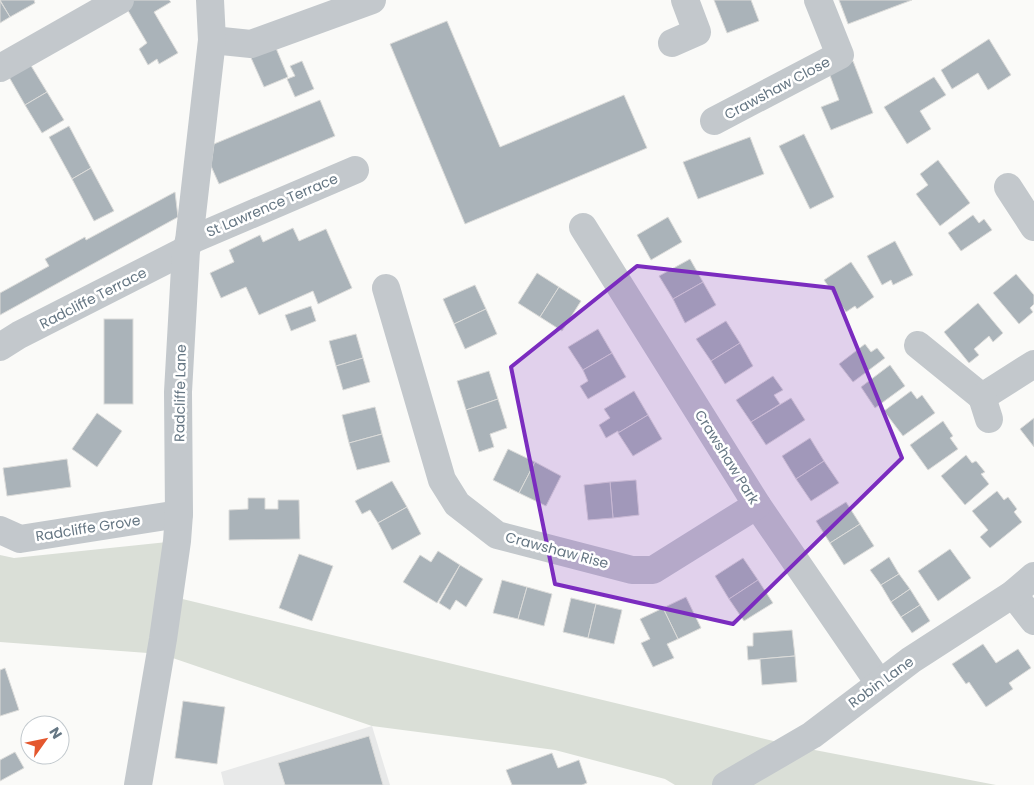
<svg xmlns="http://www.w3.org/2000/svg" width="1034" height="785" font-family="Poppins,sans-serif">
  <rect width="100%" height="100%" fill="#fafaf8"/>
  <polygon fill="#e8e9e9" points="372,726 390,785 224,785 221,772"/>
  <polygon fill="#dadfd7" points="177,541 170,596 794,746 996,785 675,785 665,779 555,750 372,726 161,654 0,642 0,555 14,558"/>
  <g fill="#aab3b9" stroke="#dcdcda">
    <polygon points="0,0 34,0 35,3 10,17"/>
    <polygon points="127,0 169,0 171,2 154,12 178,53 159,64 157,59 148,65 139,49 147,43 123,2"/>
    <polygon points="714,0 751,0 759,21 727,33"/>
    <polygon points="839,0 912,0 848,24"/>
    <polygon points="0,1 10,17 0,23"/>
    <polygon points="447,21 500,147 624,95 647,148 465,224 390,44"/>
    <polygon points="989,39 1011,75 988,90 978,73 952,89 941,70"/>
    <polygon points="273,41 288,77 264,87 248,51"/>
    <polygon points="302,61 314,89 295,97 287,79 295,76 290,66"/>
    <polygon points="853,61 873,113 831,130 821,107 839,100 828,70"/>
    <polygon points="30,64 47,92 25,105 9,77"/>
    <polygon points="934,77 946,95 920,111 931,129 907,144 884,107"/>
    <polygon points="47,92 64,120 42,133 25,105"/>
    <polygon points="320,100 335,136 219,184 211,166 214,144"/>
    <polygon points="69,126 91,168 72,179 49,137"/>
    <polygon points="804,134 834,197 810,209 779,146"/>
    <polygon points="750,137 764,174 698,199 683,162"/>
    <polygon points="938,160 970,203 940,226 916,194 928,185 920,174"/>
    <polygon points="91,168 114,211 94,221 72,179"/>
    <polygon points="175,192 178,217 0,315 0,293 49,266 45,259 85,237 86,240"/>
    <polygon points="973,215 979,223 984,219 992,230 961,251 948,233"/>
    <polygon points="668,217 682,242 651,260 637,235"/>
    <polygon points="293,228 299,241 326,229 352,288 318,304 313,291 259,315 246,287 221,298 210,273 234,262 229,250 260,235 263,242"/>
    <polygon points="895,241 913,275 893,285 891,280 882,285 867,256"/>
    <polygon points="690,259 703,282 673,299 659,276"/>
    <polygon points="851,262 874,297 857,309 855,306 846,312 824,280"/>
    <polygon points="537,273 559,287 540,317 518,303"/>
    <polygon points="1016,274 1034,295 1034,304 1030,308 1033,312 1019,324 993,293"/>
    <polygon points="703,282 716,305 685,323 673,299"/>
    <polygon points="475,285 486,309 454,324 443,299"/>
    <polygon points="559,287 581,301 562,331 540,317"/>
    <polygon points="978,303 1003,333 993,342 989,336 974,349 979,355 969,363 944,332"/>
    <polygon points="311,306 316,321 291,331 285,315"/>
    <polygon points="486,309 497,334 465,349 454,324"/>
    <rect x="104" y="319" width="29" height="85"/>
    <polygon points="726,321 740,343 711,361 696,339"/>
    <polygon points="598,329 612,353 583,370 568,347"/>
    <polygon points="356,334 363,358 336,366 329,341"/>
    <polygon points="740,343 753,366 725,384 711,361"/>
    <polygon points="865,344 871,352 877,348 885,358 853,382 839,364"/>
    <polygon points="612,353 626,377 588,399 580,386 588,381 583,370"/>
    <polygon points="363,358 370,382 343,390 336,366"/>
    <polygon points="890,365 905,386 875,408 861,387"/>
    <polygon points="489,371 498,399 466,410 457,381"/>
    <polygon points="773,376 783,390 774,395 780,404 751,422 736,400"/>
    <polygon points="634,391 648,415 618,433 618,431 606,438 599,425 610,418 604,409"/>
    <polygon points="911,391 917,399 922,395 935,413 903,436 884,411"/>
    <polygon points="791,398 805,420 766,445 751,422"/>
    <polygon points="498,399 507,428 490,434 494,447 479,452 466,410"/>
    <polygon points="375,407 382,434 349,443 342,415"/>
    <polygon points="97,413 122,431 97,467 72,449"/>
    <polygon points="648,415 662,439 633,456 618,433"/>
    <polygon points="1034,418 1034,447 1020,429"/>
    <polygon points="943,421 953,436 950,438 958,449 928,470 910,445"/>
    <polygon points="382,434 390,462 357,470 349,443"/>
    <polygon points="810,438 824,461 796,479 782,456"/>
    <polygon points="508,449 535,462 519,493 493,480"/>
    <polygon points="966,455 972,463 976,461 985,472 981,474 989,484 965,505 941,476"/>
    <polygon points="67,459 71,487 7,496 3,468"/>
    <polygon points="824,461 839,483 811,501 796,479"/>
    <polygon points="535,462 561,476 546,506 519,493"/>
    <polygon points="636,480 639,515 613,518 610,482"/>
    <polygon points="392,481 407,507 378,523 370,510 362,514 355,501"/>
    <polygon points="610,482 613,518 588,520 584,485"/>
    <polygon points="997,491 1004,500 1008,497 1017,509 1014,512 1022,522 990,548 980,537 988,530 972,511"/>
    <polygon points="248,498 265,498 265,509 278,509 278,500 299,500 300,539 229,540 229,510 248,509"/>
    <polygon points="846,502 860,524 830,543 816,521"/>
    <polygon points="407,507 421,534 392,550 378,523"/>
    <polygon points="860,524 874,546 844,565 830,543"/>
    <polygon points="950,549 971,578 938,601 918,571"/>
    <polygon points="438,551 460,565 437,603 403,582 420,555 431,562"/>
    <polygon points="299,554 333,566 312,621 279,608"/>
    <polygon points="889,557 899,574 881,585 870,570"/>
    <polygon points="743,558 758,580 729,599 715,576"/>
    <polygon points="460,565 483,579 466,607 456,600 450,610 439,603"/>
    <polygon points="899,574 910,589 891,602 881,585"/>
    <polygon points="502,580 527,587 518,619 493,613"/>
    <polygon points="758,580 773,603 744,621 729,599"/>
    <polygon points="527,587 552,594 544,626 518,619"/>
    <polygon points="910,589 920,605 901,617 891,602"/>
    <polygon points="686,597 701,628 678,639 663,608"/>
    <polygon points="571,598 596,604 588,638 563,632"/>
    <polygon points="596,604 622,610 614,644 588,638"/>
    <polygon points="920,605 930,621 912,633 901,617"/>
    <polygon points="663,608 678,639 667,644 674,658 653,667 641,643 650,639 640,619"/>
    <polygon points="792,630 795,656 748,660 747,646 753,646 753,633"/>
    <polygon points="983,644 996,663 1018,649 1031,668 1009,683 1013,689 986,707 969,682 966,684 952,664"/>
    <polygon points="795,656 797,682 762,685 760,659"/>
    <polygon points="5,668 19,710 0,716 0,670"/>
    <polygon points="183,701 225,707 217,764 175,758"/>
    <polygon points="369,736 383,785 285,785 278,763"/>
    <polygon points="15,752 24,768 0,781 0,760"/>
    <polygon points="552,753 558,768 579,760 587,783 582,785 512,785 506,770"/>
  </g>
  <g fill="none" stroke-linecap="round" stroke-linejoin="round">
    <g stroke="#c3c8cc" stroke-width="28">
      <polyline points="212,40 251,44 372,0"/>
      <polyline points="672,43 697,32 685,0"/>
      <polyline points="0,68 120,0"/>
      <polyline points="714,121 840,55 818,0"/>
      <polyline points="1008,187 1034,227"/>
      <polyline points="583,227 757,505 879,683"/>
      <polyline points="189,241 355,170"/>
      <polyline points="386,288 442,480 457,504 497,535 632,570 653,570 757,505"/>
      <polyline points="918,345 982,397 1034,364"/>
      <polyline points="0,347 19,335 186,250"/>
      <polyline points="982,397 989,419"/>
      <polyline points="0,530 20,539 179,514"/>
      <polyline points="1013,594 1034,621"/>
      <polyline points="138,785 163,639 177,541 179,514 178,392 186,250 189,241 212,40 210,0"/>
    </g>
    <polyline stroke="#c3c8cc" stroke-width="28" points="726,785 812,735 911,660 1013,594 1034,576"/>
  </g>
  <path fill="#7b2cbf" fill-opacity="0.2" stroke="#7b2cbf" stroke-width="4" stroke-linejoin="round" d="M637,266L833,288L902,458L733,624L555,584L511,367Z"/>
  <g text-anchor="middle" stroke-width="5" stroke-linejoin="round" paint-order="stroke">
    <g font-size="14" fill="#657683" stroke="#fff">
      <text transform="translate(777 88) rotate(-28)" y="5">Crawshaw Close</text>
      <text transform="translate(272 205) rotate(-23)" y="5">St Lawrence Terrace</text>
      <text transform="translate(93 298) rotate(-27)" y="5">Radcliffe Terrace</text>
      <text transform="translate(180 393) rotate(-89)" y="5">Radcliffe Lane</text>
      <text transform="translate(727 457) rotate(58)" y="5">Crawshaw Park</text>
      <text transform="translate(88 528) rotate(-9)" y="5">Radcliffe Grove</text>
      <text transform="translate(557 550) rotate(15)" y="5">Crawshaw Rise</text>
      <text transform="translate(881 682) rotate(-36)" y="5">Robin Lane</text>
    </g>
  </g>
  <g transform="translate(45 740) rotate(57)"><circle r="24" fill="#ffffff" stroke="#c1c8cd"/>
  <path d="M0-4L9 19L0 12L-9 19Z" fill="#e4572e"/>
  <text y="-8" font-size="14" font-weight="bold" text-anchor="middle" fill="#657683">N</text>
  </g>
</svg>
